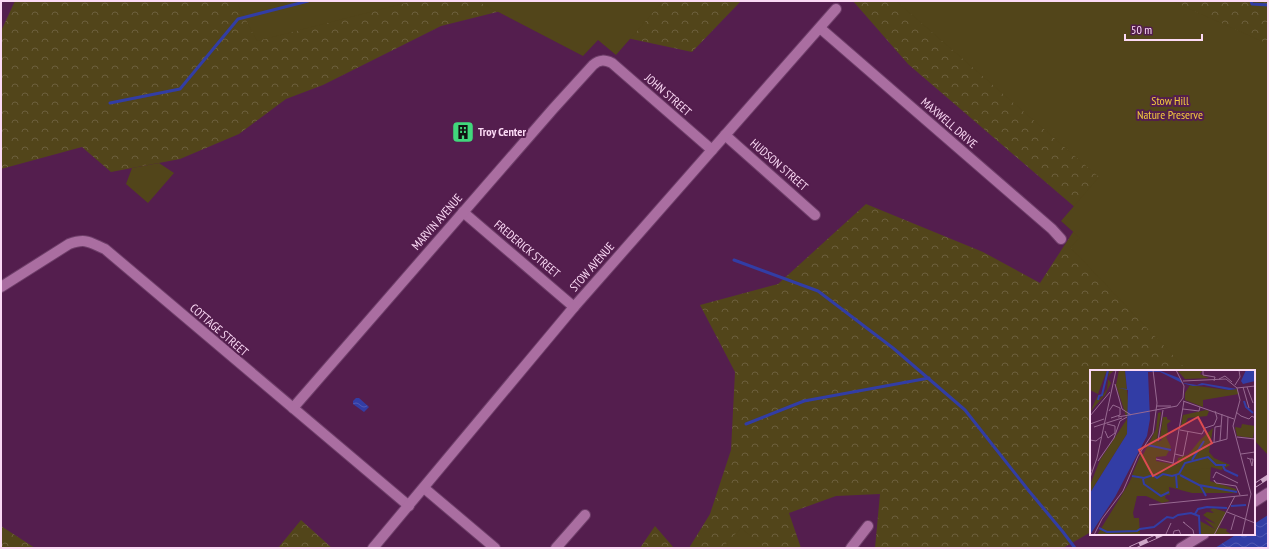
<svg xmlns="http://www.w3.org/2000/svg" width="1269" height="549" font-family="'PT Sans Narrow',sans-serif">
  <defs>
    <pattern id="forest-crowns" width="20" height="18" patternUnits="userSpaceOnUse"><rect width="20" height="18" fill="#52451a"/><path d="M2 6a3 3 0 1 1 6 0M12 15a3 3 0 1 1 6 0" fill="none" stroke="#6c5f3c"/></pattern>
    <pattern id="water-waves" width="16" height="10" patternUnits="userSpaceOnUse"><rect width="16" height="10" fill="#323da5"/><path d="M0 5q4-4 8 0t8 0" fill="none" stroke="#5158b2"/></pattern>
  </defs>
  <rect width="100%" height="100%" fill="#541e4e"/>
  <g fill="url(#forest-crowns)">
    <polygon points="15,1 741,1 692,52 501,11 441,26 323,85 286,99 239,134 180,159 111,172 82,147 1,169 1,31"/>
    <polygon points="853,1 1268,1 1268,423 1254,371 1091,371 1091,532 1063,548 875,548 880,494 836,496 789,513 801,548 689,548 710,514 731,450 735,372 700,305 778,284 866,204 983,252 1040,283 1084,215 908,64"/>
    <polygon points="301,520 332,548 278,548"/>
    <polygon points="1,526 35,548 1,548"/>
    <polygon points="655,526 674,548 640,548"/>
  </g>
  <g fill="#52451a">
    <polygon points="242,1 413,1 257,41 238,5"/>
    <polygon points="477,1 663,1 616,55 598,40 583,56"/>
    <polygon points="896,1 1172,1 1268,44 1268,455 1254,440 1254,371 1188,371 1070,247 1080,238 1061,221 1099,177"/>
    <polygon points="159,163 174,173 148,203 126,184 132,168"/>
    <polygon points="741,528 765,548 722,548"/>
  </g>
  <g fill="url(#water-waves)">
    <polygon points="356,398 359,398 369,407 364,412 353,404 353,401"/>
    <polygon points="1268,515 1268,548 1215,548 1237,534 1254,534 1254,524"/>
  </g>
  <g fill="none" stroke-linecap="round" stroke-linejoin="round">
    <g stroke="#323da5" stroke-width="3">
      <polyline points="1251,1 1252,4 1268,5"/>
      <polyline points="110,103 180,89 238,19 308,1"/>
      <polyline points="734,260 818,291 893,348 965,410 1029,491 1063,532 1075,548"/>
      <polyline points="746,424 804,401 929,378"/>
    </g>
    <g stroke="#6e3e69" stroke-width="12">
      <g id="street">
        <polyline points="820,28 1052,229 1061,239"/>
        <polyline points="725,135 815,215"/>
        <polyline points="463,212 574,307"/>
        <path d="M1,287L69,244C86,238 89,242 105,249L409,506"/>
        <path d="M293,408L553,109L593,65C600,59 605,60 612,63L712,150"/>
        <polyline points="424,488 495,548"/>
        <polyline points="1254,502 1268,493"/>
        <polyline points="373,548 574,307 836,9"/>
        <polyline points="556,548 585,515"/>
        <polyline points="851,548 868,526"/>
        <polyline points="1181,548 1204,534"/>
      </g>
    </g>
    <use href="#street" stroke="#aa6ea1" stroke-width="10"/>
    <g stroke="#cea7c8" stroke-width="4.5">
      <g id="rail">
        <polyline points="1254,486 1268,477"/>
        <polyline points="1131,548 1162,534"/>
      </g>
    </g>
    <use href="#rail" stroke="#541e4e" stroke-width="3" stroke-dasharray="9" stroke-linecap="butt"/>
  </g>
  <defs>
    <g id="building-square" transform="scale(1.15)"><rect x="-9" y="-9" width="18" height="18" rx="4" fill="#41d77c" stroke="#541e4e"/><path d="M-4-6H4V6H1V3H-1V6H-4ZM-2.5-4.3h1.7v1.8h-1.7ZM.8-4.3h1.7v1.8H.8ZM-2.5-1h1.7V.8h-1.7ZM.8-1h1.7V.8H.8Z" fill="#111"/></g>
  </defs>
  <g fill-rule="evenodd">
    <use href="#building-square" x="463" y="132"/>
  </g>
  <g text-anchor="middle" stroke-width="4" stroke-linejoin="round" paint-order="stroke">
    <g font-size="12" fill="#fbd9f5" stroke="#541e4e">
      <text transform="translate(668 95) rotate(41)" y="4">JOHN STREET</text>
      <text transform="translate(949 123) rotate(41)" y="4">MAXWELL DRIVE</text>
      <text transform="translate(779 165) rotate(41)" y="4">HUDSON STREET</text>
      <text transform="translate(437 222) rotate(-49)" y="4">MARVIN AVENUE</text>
      <text transform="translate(527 249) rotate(40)" y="4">FREDERICK STREET</text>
      <text transform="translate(592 267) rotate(-49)" y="4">STOW AVENUE</text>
      <text transform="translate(219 330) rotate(41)" y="4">COTTAGE STREET</text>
    </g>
    <g font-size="12" fill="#f4cc3e" stroke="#541e4e">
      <text x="1170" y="105">Stow Hill<tspan x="1170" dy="14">Nature Preserve</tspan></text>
    </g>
    <g font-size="12" font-weight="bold" fill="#fbd9f5" stroke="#541e4e" text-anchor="start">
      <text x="478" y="136">Troy Center</text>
    </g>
  </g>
  <g transform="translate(1090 370)">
    <rect width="165" height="165" fill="#541e4e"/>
    <path d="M123,138L136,142L129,158L137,159L136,161L142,165H111L110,151L125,159L114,149L126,154L113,145L117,142L124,143L120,140Z" fill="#52451a"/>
    <path d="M25,0L20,4L18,9L21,13L15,25L0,42L8,25L9,30L17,19L19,1ZM87,0H113L110,4L119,8L95,9ZM100,15L138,20L147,19L149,24L113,30V37L95,30V23ZM116,40L119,41L117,46L98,48L94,56H91L93,45ZM71,42L67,69L68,72L72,70L70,67L73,47H77V49L81,51L77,54L78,65L76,67L81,77L76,86L66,87V91L87,95L88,88L98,85L110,70L123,58L119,82L124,88L140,95L131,100L121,97L120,111L146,119V123H102L79,117L80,125H76L75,128L80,131L72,133L56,126H47L43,143L44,148H49L50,165H7L39,113L66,59L68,43Z" fill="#52451a"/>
    <path d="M152,54L165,56L163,68L147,66L145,57L151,58Z" fill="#52451a"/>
    <path d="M0,0H17L8,24L0,20ZM29,0H35L38,30L37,64L0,123V115L10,90L37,49L26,15ZM109,78L108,89L120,88V98L42,105L51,84L66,89V93L89,97L92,86L101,85Z" fill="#52451a"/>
    <path d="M35,0H68L89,8L93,13L107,15L112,13L147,19L139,20L114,15L103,16L92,13L70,2H58L60,49L57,66L25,127L0,165V123L37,64L38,20L28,18L37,19ZM156,0H165V11L153,14L151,11Z" fill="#323da5"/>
    <path fill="none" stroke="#323da5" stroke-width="2" d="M8,30L9,26L12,25L18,0M154,31L156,37L163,43M57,75L81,80M102,90L114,71M133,96L135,100L148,106M86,105L87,118M90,105L109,115L147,122M42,106L54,108L63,105L67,108L73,104L82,106L89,104L95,93L118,87L126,95H136M53,109L54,114L71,126L79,122M110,115L116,126M141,136L156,135M105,144L108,139L117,137L137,138M9,158L17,162L47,161L50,159L64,157L77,147L83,148L88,145L101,143L109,146L110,165"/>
    <path fill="none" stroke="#976991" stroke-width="1" d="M113,0V5L125,7L124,11M129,9L135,6L142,12M93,11L136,9L147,18L150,30L143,56L161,124L152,165M25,14L32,39L41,45M145,15L150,7L149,0M153,17L159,38M157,17L163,33M147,18L165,16M93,31L144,49M67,36H81M93,39L109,41L110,37M19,41L23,35L30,38V45L21,48M146,42L151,46L159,49L162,46L165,48M0,46L20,22M28,47L87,36L93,28L94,16L86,0M0,54L14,49M4,57L32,48M90,60L112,64L115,58L124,55L127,48L125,41M15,61L18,68L25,63V56L17,54M147,67L165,69M0,70L6,71L11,67M68,71L73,40M130,71L132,44M124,72L125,57L131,56M122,73L137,69L138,47M85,84L93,86L98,61M151,84L165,82M157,88L160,89L162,96L163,89H160M0,89L1,101M66,89L83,93M8,91L24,68L30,51L37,47M83,94L94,31M0,108L7,88L26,0M123,108L126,102L148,113M125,112L124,110L126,113L146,116L150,125M59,135L158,125M137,142L165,153M95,153L93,152L103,160L104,165M141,160L145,146M4,165L12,149L33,121L48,86L63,63L67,33L63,0M78,165L76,164L81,153M83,165L84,161L89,160L91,165M124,165L145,126"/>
    <path fill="#dd4b51" fill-opacity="0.15" stroke="#dd4b51" stroke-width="2" d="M108,47L122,73L63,106L49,80Z"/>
    <rect width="165" height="165" fill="none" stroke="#fbd9f5" stroke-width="2"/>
  </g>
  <rect width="1269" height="549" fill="none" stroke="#fbd9f5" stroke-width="4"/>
  <path d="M1125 34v6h77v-6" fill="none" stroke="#fbd9f5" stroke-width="2"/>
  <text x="1131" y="34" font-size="12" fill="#fbd9f5" stroke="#541e4e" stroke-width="3" paint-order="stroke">50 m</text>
</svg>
